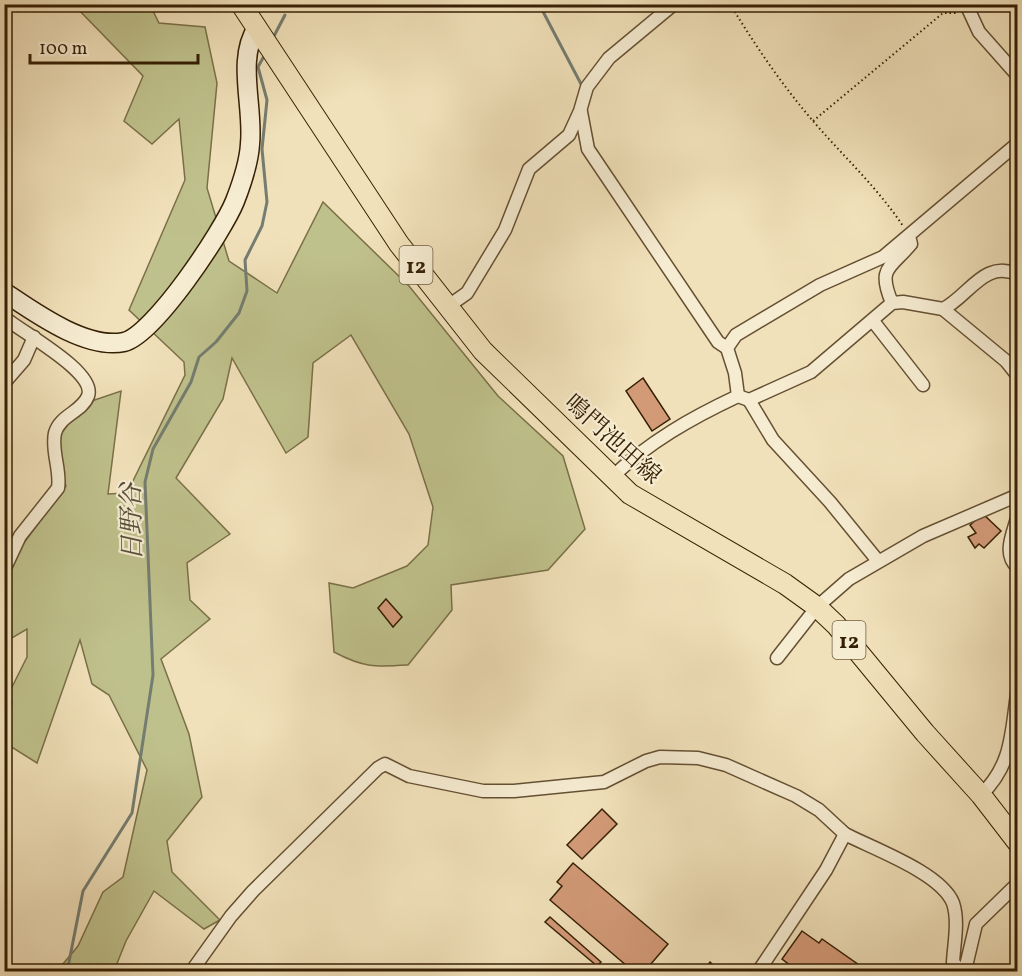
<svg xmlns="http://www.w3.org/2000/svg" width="1022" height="976" font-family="Vollkorn,'Noto Serif JP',serif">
  <rect width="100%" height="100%" fill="#f1e1ba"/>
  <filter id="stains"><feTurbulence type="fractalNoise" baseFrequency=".00333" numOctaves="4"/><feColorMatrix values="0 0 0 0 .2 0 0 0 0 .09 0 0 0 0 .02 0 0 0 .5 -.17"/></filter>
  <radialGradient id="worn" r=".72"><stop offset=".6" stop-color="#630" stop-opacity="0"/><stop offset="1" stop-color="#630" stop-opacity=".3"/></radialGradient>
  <path fill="#bfc18c" stroke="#7a7048" stroke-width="1.5" d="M74,5H150L159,23L205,27L217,83L207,188L229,261L277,293L323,202L409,286L498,396L563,456L585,529L548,570L451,585L452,610L408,665C376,667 364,668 334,652L329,583L353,588L407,566L428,545L433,507L409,434L351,335L313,363L308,437L286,453L232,358L223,399L176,478L230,534L187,563L190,600L210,619L161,659L189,734L202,797L167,841L172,872L220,920L204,929L154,891L126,941L114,971H57L78,946L103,892L123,877L147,770L109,695L92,684L80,640L37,763L5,743L12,703L9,693L27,657V629L5,642V580L15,555L66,486L53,445L83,404L121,391L108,494L127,493L185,375L184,362L129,310L185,180L179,119L152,144L124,121L143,76Z"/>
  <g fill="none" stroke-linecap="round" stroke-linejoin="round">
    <g stroke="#747d71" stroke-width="3">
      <polyline points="539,4 581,84"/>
      <polyline points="274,36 285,15"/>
      <polyline points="67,972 83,891 132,813 153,675 145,482 153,449 191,382 199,357 216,342 239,313 247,291 245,260 262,226 267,202 262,149 267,100 258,67 264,56"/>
    </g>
  </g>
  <g fill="#d39a78" stroke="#362004" stroke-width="1.5">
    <polygon points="643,378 670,419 652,431 626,391"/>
    <polygon points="983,514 1001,531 984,548 979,544 975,548 968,537 976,533 970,525"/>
    <polygon points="386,599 402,617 393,627 378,608"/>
    <polygon points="602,809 617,824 582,859 567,845"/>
    <polygon points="573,863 668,944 644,972 634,972 550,900 562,886 557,882"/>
    <polygon points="550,917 601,962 597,966 545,922"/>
    <polygon points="802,931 819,943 822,939 859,965 855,970 857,972 799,972 782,959"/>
    <polygon points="710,962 721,972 693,972 697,967 703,971"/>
  </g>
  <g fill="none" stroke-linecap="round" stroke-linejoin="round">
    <g stroke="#655032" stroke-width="15">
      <g id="street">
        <polyline points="966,4 979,32 1018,76"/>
        <polyline points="581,112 588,149 718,342 727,348"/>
        <path d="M892,303C877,267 890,269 911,244L909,236"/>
        <polyline points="447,307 467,293 505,230 529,169 569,135 580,111 587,87 609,58 674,4"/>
        <polyline points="943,309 1006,361 1018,376"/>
        <path d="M4,317C21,332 97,372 88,396C82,412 60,415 55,433C51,451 61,470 58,488L20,536L4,570"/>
        <polyline points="873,321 923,385"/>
        <polyline points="4,383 24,360 34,337"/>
        <path d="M738,396L749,400L811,372L892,303L903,302L943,309C968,297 985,258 1018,275"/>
        <polyline points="749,400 773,440 830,502 878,561"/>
        <path d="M611,478C649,442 691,418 738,396L735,373L727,348L736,335L820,285L883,257L1018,143"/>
        <path d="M1018,515C1013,534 1002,554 1018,568"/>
        <polyline points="777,658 817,607 849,579 923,536 1016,496"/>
        <path d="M981,795C1014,763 1011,730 1018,688"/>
        <polyline points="191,972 231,916 253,891 378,768 385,764 409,776 483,791 514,791 604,782 646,761 660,757 698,758 726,765 796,796 819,810 845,834"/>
        <path d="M758,972L826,870L845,834C874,849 941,873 953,903C959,921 954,944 953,962L960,971L966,966L976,924L1018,883"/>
        <polyline points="1013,972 1018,967"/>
      </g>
    </g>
    <g stroke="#362004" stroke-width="21">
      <path id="secondary" d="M4,292C34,312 86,350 124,342C154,335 223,231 235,201C242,183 249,162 250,144C254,107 236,59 257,28"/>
    </g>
    <g stroke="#362004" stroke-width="22">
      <polyline id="primary" points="241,4 399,244 483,351 630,494 785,584 817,607 836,625 925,733 981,795 1018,843"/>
    </g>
    <g stroke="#362004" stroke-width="2" stroke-dasharray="1.5 3" stroke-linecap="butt">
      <path d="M730,4C755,45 782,85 813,121C843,156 877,187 903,226"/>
      <polyline points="813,121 943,13 957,13"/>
    </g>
    <use href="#street" stroke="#f6ecd2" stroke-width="12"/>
    <use href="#secondary" stroke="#f6ecd2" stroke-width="18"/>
    <use href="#primary" stroke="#f1e1ba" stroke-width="20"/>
  </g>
  <g text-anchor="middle" stroke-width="4.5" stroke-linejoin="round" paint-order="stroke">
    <g fill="#f6ecd2" stroke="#705d42" stroke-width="1.5">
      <rect x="399.5" y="246" width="33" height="38" rx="4.5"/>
      <rect x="832.5" y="621" width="33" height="38" rx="4.5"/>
    </g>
    <g font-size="22" font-weight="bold" fill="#362004">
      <text x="416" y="273">12</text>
      <text x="849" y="648">12</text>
    </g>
    <g font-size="24" fill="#362004" stroke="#f6ecd2">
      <text transform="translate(613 439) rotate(42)" y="8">鳴門池田線</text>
    </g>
    <g font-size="26" font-style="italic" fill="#554e3a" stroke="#f6ecd2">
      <text transform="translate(131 522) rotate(-91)" y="9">日野谷</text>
    </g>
  </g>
  <rect width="1022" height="976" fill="none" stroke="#f1e1ba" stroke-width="24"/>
  <rect x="6" y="6" width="1010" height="964" fill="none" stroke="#362004" stroke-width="3"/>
  <rect x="12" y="12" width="998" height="952" fill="none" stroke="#362004" stroke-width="1.5"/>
  <path d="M30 54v9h168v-9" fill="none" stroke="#362004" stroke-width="3"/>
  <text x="39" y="54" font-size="18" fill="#362004" stroke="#f6ecd2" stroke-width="4.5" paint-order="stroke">100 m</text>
  <rect width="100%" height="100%" filter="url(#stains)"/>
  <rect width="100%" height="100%" fill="url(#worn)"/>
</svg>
